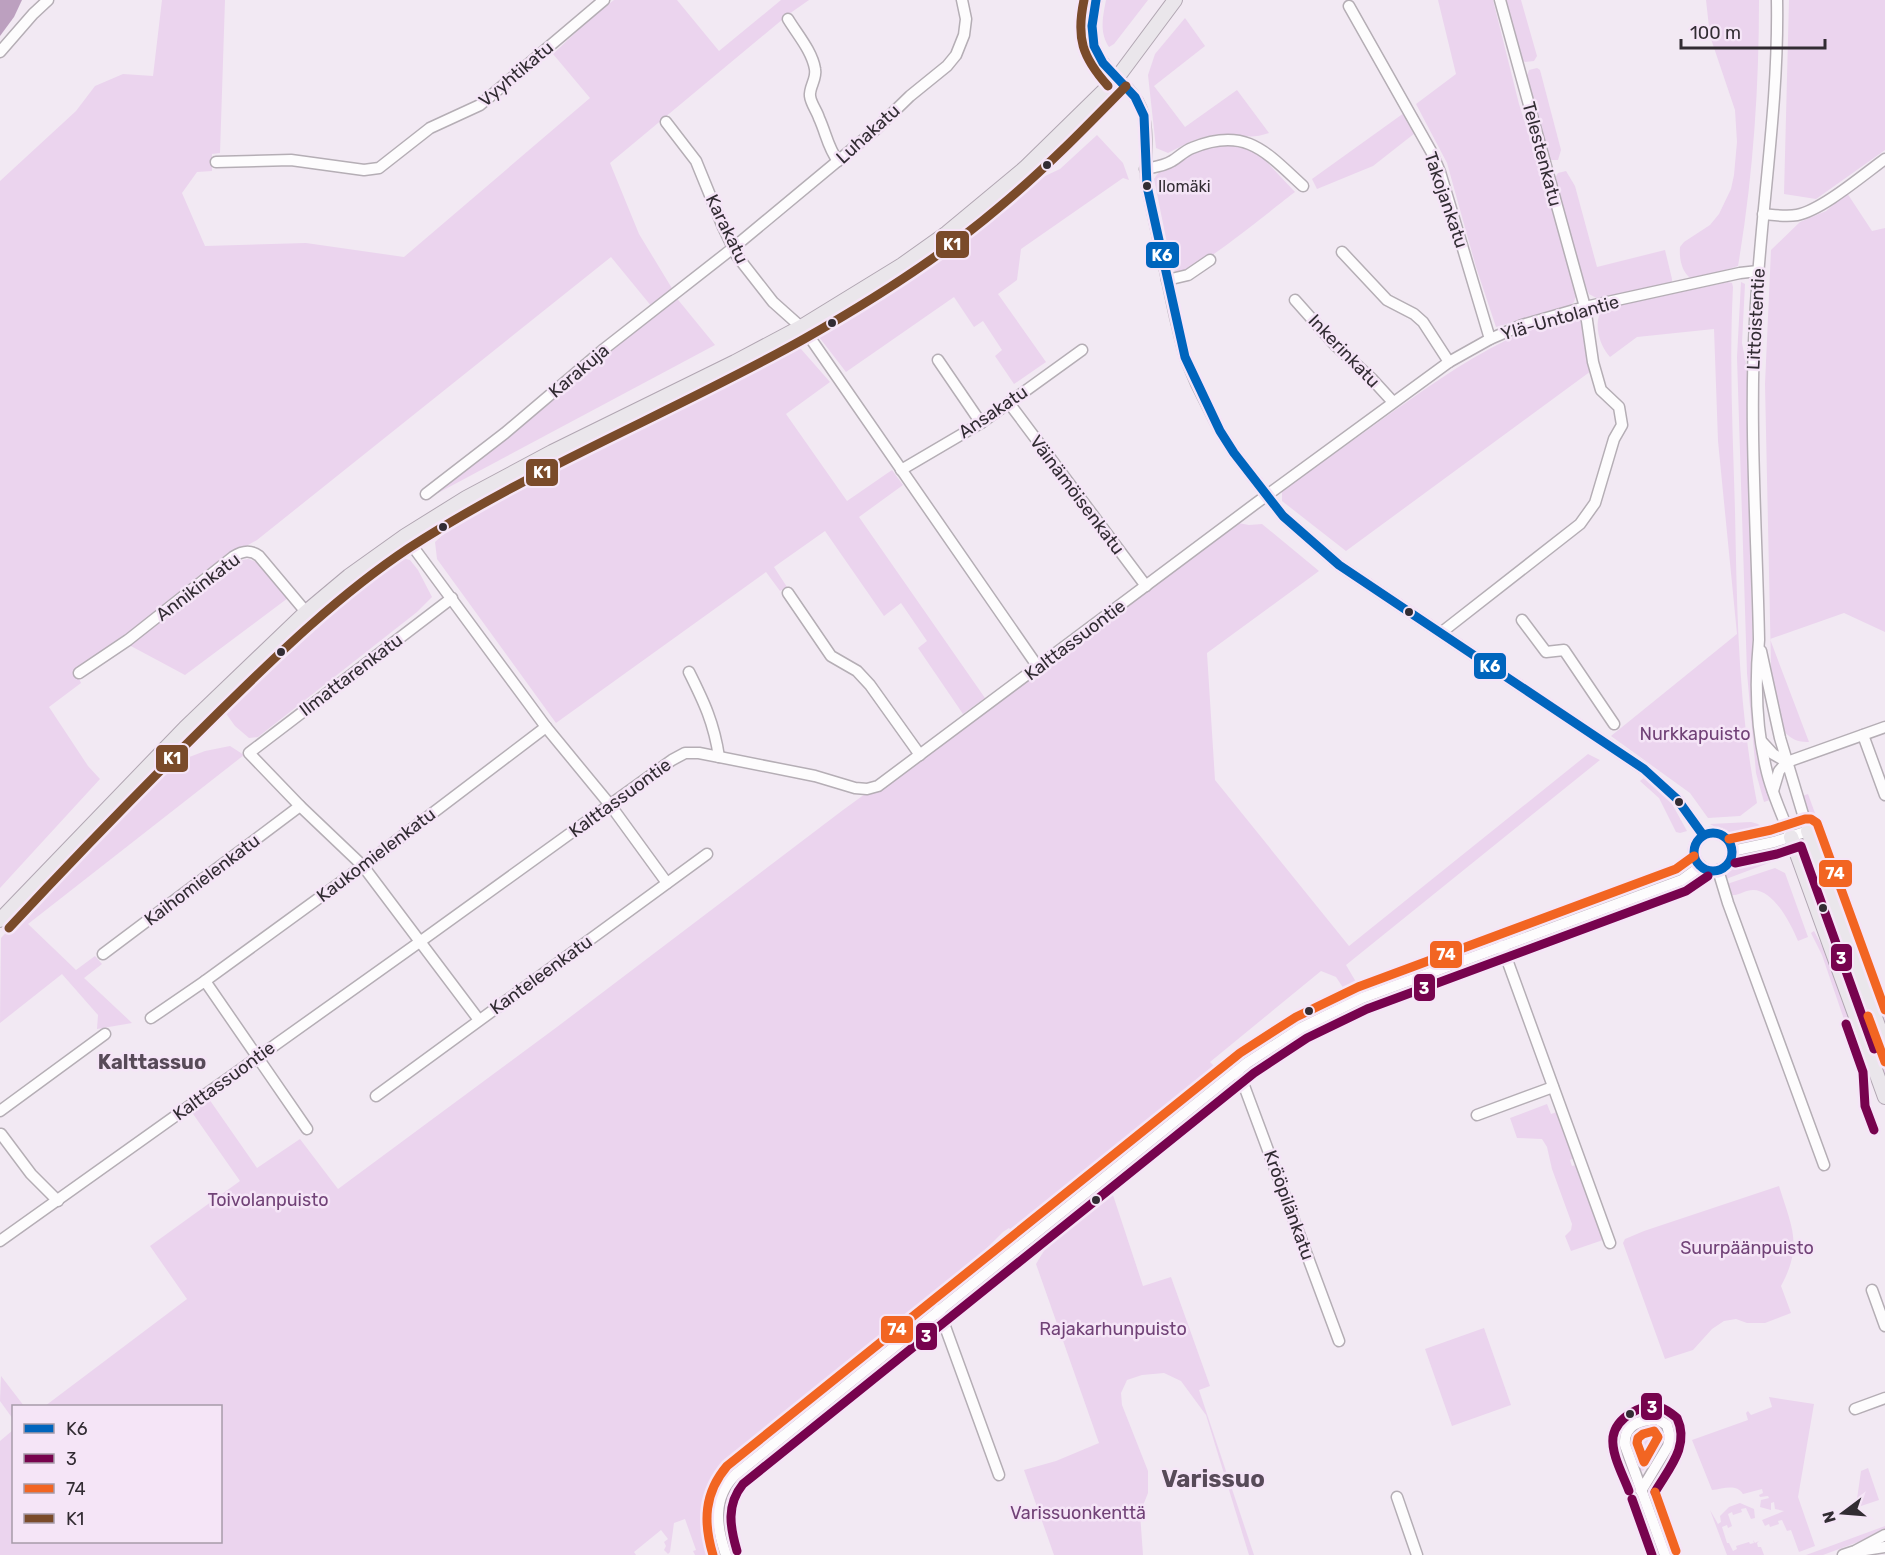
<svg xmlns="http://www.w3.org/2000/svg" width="1885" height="1555" font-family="Rubik,sans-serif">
  <rect width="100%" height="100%" fill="#f2e9f3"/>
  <g fill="#ebd4ee">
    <polygon points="162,0 225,0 220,153 212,154 212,171 197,172 182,193 205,246 306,243 404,257 590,98 553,54 594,15 614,0 677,0 719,51 781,0 809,0 789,14 610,163 639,234 673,290 652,307 611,257 257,540 232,554 122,639 76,672 81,683 49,707 88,766 100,779 0,888 0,181 76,111 95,86 123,74 153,76"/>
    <path d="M1106,0H1148L1114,44L1109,47C1099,32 1103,16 1106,0Z"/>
    <polygon points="1438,0 1493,0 1519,104 1553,211 1576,296 1574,302 1569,307 1496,327 1476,267 1447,163 1416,104 1456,74"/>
    <polygon points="1505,0 1521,0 1537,56 1534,61 1525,62 1522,60"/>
    <path d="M1706,0H1759C1759,89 1753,178 1738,266L1694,280C1682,275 1679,259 1680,247L1684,242L1710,225L1719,214L1731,189L1734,175L1737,142L1735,110L1710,36Z"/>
    <polygon points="1789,0 1885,0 1885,150 1816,199 1784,194"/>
    <path d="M1185,18L1205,46L1154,86L1185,127L1237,90L1269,133C1249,140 1242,134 1222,134C1202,135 1185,144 1168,153L1156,148L1148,75L1155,54Z"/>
    <polygon points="1537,68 1540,70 1561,150 1558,160 1549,160 1527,76 1529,70"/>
    <polygon points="1404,113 1415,133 1373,166 1317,189 1312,179"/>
    <polygon points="1097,135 1123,163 1129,180 1123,178 1021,249 1017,280 998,294 1046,362 1014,384 995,356 1002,350 983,321 974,327 954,297 846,372 819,337 821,331 858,301 940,249 1045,176 1060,169"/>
    <path d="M1236,144L1251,147L1262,157L1295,192C1276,206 1194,274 1178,274L1172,268L1154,179C1168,155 1210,145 1236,144Z"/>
    <polygon points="1566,171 1575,186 1597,267 1665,250 1672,279 1672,284 1600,300 1589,294 1582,277 1555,178 1558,173"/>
    <path d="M1847,193L1872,231L1885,228V632L1844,613L1770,639L1809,742C1771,744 1774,693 1771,666L1765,384L1771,250L1800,222L1826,211Z"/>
    <path d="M1728,282L1732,283L1733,287C1729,362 1733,437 1735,511C1737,609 1738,707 1757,803L1740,816L1708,818L1690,793L1611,736L1737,634L1718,441L1714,329L1637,337L1610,357C1599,345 1593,323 1602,309Z"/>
    <polygon points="1741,282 1745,284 1742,343 1747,369 1752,625 1756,724 1770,800 1764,802 1756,773 1747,673 1737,357"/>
    <polygon points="675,296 715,345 438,493 439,488"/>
    <path d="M1572,315L1581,316L1591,371L1346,551L1282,501V491C1318,465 1355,439 1391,413C1450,371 1501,335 1572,315Z"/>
    <polygon points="787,346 801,349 830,382 786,414 847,501 892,470 903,485 859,517 985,698 963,714 918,648 927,641 901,603 884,616 825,531 774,567 787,587 780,591 766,572 556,723 437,559 435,542 478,502 599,437"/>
    <path d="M1238,523L1249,525L1262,524L1319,571L1207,653L1215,780L1349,946L1588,754L1600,760L1346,965L1359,987L1346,992L1336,977L1321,971L1210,1062L1218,1070L1206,1078L1018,1238L1009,1228L1003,1232L952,1283L954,1286L732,1470C708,1495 707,1523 719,1555H695L693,1551L696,1550L685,1519L674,1523L670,1552L668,1554L664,1550L666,1546L664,1542L668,1539L661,1530L634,1552L636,1555H0V1441L13,1430L14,1542H220V1406H45L187,1299L150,1246L240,1181L191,1111L209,1099L257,1168L300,1139L338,1189L557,1027L843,810Z"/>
    <polygon points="395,556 410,560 418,570 432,597 417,612 258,737 249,738 235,726 222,708 380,564"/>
    <polygon points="248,559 257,562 288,598 185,675 129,645 238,561"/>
    <polygon points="230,746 244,755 28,924 76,970 95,956 102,964 84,978 132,1023 97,1029 98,1015 62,974 0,1023 1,938 138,792 171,764 205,751"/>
    <polygon points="1645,777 1671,802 1687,831 1680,833 1676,832 1659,798 1640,781"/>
    <polygon points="1808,794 1885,1005 1885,1027 1802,796"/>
    <polygon points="1751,822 1758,824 1767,832 1758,837 1737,839 1710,824"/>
    <polygon points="1802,850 1811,858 1885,1061 1885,1078"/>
    <path d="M1768,853H1776L1774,861L1726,879C1727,858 1751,856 1768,853Z"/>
    <path d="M1775,868L1785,873L1808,937L1798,941C1791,924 1774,890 1753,890C1745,890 1739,896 1731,895L1727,884Z"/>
    <path d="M1814,931C1837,972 1857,1025 1866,1071L1862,1072L1822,955L1811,933Z"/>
    <polygon points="1547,1104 1551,1114 1557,1112 1574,1158 1570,1160 1572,1166 1576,1165 1603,1240 1571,1251 1565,1236 1571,1230 1572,1224 1552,1169 1547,1147 1542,1139 1517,1138 1510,1118"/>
    <path d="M1779,1186C1792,1228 1803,1245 1781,1286L1791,1313L1765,1323H1747L1736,1319L1724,1321L1712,1329L1693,1350L1665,1359L1623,1243L1625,1239L1644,1231Z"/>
    <polygon points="1111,1189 1143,1286 1171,1277 1210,1386 1199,1390 1254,1555 1249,1555 1206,1415 1181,1381 1164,1373 1142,1375 1127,1380 1121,1393 1122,1405 1148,1471 1148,1493 1140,1513 1143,1555 1054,1555 1024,1470 1056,1461 1099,1443 1036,1264 1051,1239"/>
    <polygon points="1484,1328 1511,1405 1452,1426 1425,1349"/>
    <polygon points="1,1376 24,1406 14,1406 13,1419 0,1401"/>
    <path d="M1769,1397L1814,1404L1798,1497L1815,1546L1799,1552L1791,1530L1787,1531L1782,1520L1778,1521L1779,1524L1770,1527L1769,1524L1765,1526L1762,1520L1784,1511L1775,1509L1774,1502L1771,1503V1510L1760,1507L1761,1500L1769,1498L1768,1496L1760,1497L1759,1495L1763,1493L1762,1489L1743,1494C1736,1483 1723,1489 1712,1490L1692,1440L1748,1420L1746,1413L1748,1411L1751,1415L1772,1407Z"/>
    <path d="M816,1417L821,1420L737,1490C724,1513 729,1531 738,1555H732C713,1504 727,1489 766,1457C783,1444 799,1430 816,1417Z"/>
    <path d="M1648,1426L1659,1429L1662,1440L1643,1471L1639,1470C1632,1451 1619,1433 1648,1426Z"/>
    <polygon points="1868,1468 1879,1500 1858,1507 1857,1499 1861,1471"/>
    <polygon points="1740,1503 1754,1509 1755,1518 1751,1519 1746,1508 1741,1509 1742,1512 1733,1515 1732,1512 1728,1514 1732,1526 1728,1528 1727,1525 1722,1527 1727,1543 1729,1543 1733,1551 1737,1549 1736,1546 1749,1542 1750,1544 1754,1543 1753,1540 1755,1543 1759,1541 1757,1543 1758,1547 1761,1547 1764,1555 1727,1555 1710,1510 1718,1524 1721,1522 1720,1516 1729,1507"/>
    <polygon points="1885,1526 1885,1532 1823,1555 1806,1555"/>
  </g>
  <polygon fill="#bca0bf" points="0,0 22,0 14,17 0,36"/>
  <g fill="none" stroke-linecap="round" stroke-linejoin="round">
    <g stroke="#b5aeb5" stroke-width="13">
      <g id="minor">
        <path d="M1096,0C1086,40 1092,54 1121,82C1129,89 1137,98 1141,108C1150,128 1144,163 1147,186L1175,316L1185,357L1196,383L1220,431L1234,453L1283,516L1339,565L1644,769L1677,799L1703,835"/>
        <path d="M1777,0C1779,107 1760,215 1755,322C1749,426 1757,535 1759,640C1755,682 1756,726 1766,768C1771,792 1782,815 1791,837"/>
        <polyline points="1349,6 1432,153 1440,172 1490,339"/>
        <path d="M788,19C797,34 812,51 815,69C817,79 809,87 810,96C811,104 817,111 819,118C826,133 828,148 838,161"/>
        <polyline points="0,52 33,14 48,0"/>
        <polyline points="666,122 696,161 723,227 737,256 773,302 801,327 813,342 1038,667"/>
        <polyline points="216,162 291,160 364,170 379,168 430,128 480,105 604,0"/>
        <path d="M1145,169C1155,167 1164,166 1172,161C1179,157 1184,151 1192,148C1246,126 1266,152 1303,186"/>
        <path d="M1763,214C1774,215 1786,217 1797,215C1822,210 1863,175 1885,159"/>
        <polyline points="1342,252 1387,300 1414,314 1423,322 1449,362"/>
        <polyline points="1167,280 1188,275 1210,260"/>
        <polyline points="1295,300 1335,345 1371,378 1393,402"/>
        <polyline points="938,360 981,423"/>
        <polyline points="1009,403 1146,586"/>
        <polyline points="901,470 981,423 1082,350"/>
        <polyline points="426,494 505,433 604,349 733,248 875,130 910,96 947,66 956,55 964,35 966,19 962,0"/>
        <polyline points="405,536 546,727 611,806 667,883"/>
        <polyline points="788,593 831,656 857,671 870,685 920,755"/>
        <polyline points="452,598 249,753 300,806 363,866 479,1020"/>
        <polyline points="1522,620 1546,652 1564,650 1614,724"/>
        <polyline points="1442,632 1580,524 1595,503 1614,439 1622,425 1619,407 1601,390 1593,362 1585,307 1500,0"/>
        <path d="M689,672C704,702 714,723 719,757"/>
        <path d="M79,673L128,640L233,557C242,551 250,549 259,556L306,612"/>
        <polyline points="1863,735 1885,795"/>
        <polyline points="1762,742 1773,754 1787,762"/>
        <polyline points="1773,791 1779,771 1787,762 1885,727"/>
        <circle cx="1713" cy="852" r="19"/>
        <polyline points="1732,851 1774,842 1808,831 1780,738 1761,651"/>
        <polyline points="1718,870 1728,903 1824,1165"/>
        <polyline points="1502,946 1610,1243"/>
        <polyline points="103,954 300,806"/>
        <polyline points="205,981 363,866 546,727"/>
        <polyline points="151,1018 205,981 307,1129"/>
        <polyline points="1237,1071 1243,1083 1339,1341"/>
        <polyline points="376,1096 707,854"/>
        <polyline points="0,1111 105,1034"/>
        <polyline points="1477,1115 1553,1087"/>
        <polyline points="1,1134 31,1174 58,1201"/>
        <polyline points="0,1241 421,941 672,760 685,753 699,753 815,776 855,788 867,789 878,786 1255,504 1449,362 1490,339 1522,325 1585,307 1740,273 1758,271"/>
        <polyline points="1872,1290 1885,1326"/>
        <polyline points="939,1310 999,1475"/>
        <polyline points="1855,1409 1885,1398"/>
        <path d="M1641,1491L1668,1446L1670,1437L1667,1425L1657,1419C1640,1420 1623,1425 1625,1445L1665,1555"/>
        <polyline points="1397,1497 1417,1555"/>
        <polyline points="1859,1551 1885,1547"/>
        <path d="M726,1555C716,1526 712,1498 735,1475L1247,1063L1301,1028L1362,998L1682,880L1701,866"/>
        <polyline points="1843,1555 1855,1551 1885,1535"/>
      </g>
    </g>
    <g stroke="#b1a6b2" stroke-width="16">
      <g id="major">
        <polyline points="1808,831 1885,1045"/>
        <polyline points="1791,837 1885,1097"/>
        <polyline points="0,920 185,728 306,612 349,576 405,536 466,498 552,452 735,362 801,327 902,265 947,233 1025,168 1117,78 1175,0"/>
      </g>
    </g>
    <use href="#minor" stroke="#fdfcfd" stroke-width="10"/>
    <use href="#major" stroke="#eae6eb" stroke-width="14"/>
    <g stroke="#f5e5f7" stroke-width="14">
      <g id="bus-1">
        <polyline points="1096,0 1092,26 1094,46 1103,63 1135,97 1144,116 1147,186 1185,357 1220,431 1234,453 1283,516 1339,565 1644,769 1677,799 1703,835"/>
        <circle cx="1713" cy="852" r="19"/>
      </g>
    </g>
    <g stroke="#f5e5f7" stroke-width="14">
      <g id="bus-2">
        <polyline points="1735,863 1777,854 1801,846 1874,1049"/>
        <polyline points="1846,1024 1863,1072 1865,1106 1874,1130"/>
        <path d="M1629,1491C1623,1475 1611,1454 1613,1437C1616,1418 1642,1402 1661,1408C1666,1409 1672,1414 1677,1418C1690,1446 1669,1468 1655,1492"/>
        <polyline points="1632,1499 1652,1555"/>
        <path d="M737,1551C730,1527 726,1505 743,1484L1254,1073L1307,1038L1367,1009L1686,891L1708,876"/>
      </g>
    </g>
    <g stroke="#f5e5f7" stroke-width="14">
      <g id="bus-3">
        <polyline points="1729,839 1771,830 1805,819 1811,819 1817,823 1885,1010"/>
        <polyline points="1868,1016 1885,1062"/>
        <polygon points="1654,1431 1658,1437 1644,1462 1637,1443 1638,1438 1643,1434"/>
        <polyline points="1655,1492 1676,1551"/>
        <path d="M713,1555C703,1522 704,1493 727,1466L1240,1053L1296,1017L1358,987L1676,869L1694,856"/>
      </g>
    </g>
    <g stroke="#f5e5f7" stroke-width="14">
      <g id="bus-4">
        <path d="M1084,0C1076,38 1082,57 1108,86"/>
        <path d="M9,928C78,854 149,781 221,710C280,652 340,594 409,548C534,467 674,412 804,339C871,301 938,259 997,209C1043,171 1084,129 1126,86"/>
      </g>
    </g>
    <use href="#bus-1" stroke="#0065bd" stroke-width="9"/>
    <use href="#bus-2" stroke="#77034e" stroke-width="9"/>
    <use href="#bus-3" stroke="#f26522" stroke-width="9"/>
    <use href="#bus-4" stroke="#7a4b2a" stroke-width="9"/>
  </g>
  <g fill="#322c33" stroke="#f5e5f7" stroke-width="2">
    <circle cx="1047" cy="165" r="5"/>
    <circle cx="1147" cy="186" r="5"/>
    <circle cx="832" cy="323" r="5"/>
    <circle cx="443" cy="527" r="5"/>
    <circle cx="1409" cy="612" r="5"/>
    <circle cx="281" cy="652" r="5"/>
    <circle cx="1679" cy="802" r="5"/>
    <circle cx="1823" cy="908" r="5"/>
    <circle cx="1309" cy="1011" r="5"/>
    <circle cx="1096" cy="1200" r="5"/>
    <circle cx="1630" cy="1414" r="5"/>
  </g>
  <g text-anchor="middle" stroke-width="5" stroke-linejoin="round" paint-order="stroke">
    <g font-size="16" fill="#322c33" stroke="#f5e5f7" text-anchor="start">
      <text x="1158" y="192">Ilomäki</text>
    </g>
    <g font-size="18" fill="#322c33" stroke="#f5e5f7">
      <text transform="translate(516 74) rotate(-40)" y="6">Vyyhtikatu</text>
      <text transform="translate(868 134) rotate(-42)" y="6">Luhakatu</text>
      <text transform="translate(1542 154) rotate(75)" y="6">Telestenkatu</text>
      <text transform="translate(1446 200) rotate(71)" y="6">Takojankatu</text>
      <text transform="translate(727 229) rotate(64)" y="6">Karakatu</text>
      <text transform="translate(1560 318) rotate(-16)" y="6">Ylä-Untolantie</text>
      <text transform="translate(1756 319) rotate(-87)" y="6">Littoistentie</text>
      <text transform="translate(1344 351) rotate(46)" y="6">Inkerinkatu</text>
      <text transform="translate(579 371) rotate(-40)" y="6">Karakuja</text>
      <text transform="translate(993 412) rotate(-34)" y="6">Ansakatu</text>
      <text transform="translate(1077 495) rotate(53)" y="6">Väinämöisenkatu</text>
      <text transform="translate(198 587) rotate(-37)" y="6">Annikinkatu</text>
      <text transform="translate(1075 640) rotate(-37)" y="6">Kalttassuontie</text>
      <text transform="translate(351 675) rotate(-37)" y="6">Ilmattarenkatu</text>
      <text transform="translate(620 798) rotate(-36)" y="6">Kalttassuontie</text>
      <text transform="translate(376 855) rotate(-37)" y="6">Kaukomielenkatu</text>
      <text transform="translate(202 880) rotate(-37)" y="6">Kaihomielenkatu</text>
      <text transform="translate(541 975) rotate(-36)" y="6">Kanteleenkatu</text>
      <text transform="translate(224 1081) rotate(-36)" y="6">Kalttassuontie</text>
      <text transform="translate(1289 1205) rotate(70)" y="6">Krööpilänkatu</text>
    </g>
    <g font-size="18" fill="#714277" stroke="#f5e5f7">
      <text x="1695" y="740">Nurkkapuisto</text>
      <text x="268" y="1206">Toivolanpuisto</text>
      <text x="1747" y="1254">Suurpäänpuisto</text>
      <text x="1113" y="1335">Rajakarhunpuisto</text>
      <text x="1078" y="1519">Varissuonkenttä</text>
    </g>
    <g font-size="20" font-weight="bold" fill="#574a58" stroke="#f5e5f7">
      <text x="152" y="1069">Kalttassuo</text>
    </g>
    <g font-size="24" font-weight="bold" fill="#574a58" stroke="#f5e5f7">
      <text x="1213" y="1487">Varissuo</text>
    </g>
  </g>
  <g stroke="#f5e5f7" stroke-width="2">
    <rect x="935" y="230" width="35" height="29" rx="6" fill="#7a4b2a"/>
    <rect x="1145" y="241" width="35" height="28" rx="6" fill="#0065bd"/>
    <rect x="525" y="458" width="34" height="29" rx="6" fill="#7a4b2a"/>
    <rect x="1473" y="652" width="34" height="28" rx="6" fill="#0065bd"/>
    <rect x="155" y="744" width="34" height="29" rx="6" fill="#7a4b2a"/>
    <rect x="1818" y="859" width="35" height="29" rx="6" fill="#f26522"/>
    <rect x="1429" y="940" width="34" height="29" rx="6" fill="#f26522"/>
    <rect x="1830" y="943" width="23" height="29" rx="6" fill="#77034e"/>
    <rect x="1413" y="973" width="23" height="29" rx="6" fill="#77034e"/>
    <rect x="880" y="1315" width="34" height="29" rx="6" fill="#f26522"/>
    <rect x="915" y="1322" width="23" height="29" rx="6" fill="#77034e"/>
    <rect x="1640" y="1392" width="23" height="29" rx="6" fill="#77034e"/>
  </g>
  <g font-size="16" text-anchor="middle" font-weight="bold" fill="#fff">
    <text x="952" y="250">K1</text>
    <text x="1162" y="261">K6</text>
    <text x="542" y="478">K1</text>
    <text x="1490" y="672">K6</text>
    <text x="172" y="764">K1</text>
    <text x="1835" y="879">74</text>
    <text x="1446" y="960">74</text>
    <text x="1841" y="964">3</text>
    <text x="1424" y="994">3</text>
    <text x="897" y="1335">74</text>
    <text x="926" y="1342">3</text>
    <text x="1652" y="1413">3</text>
  </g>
  <rect x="12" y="1405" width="210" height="138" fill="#f5e5f7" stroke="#a79ba9" stroke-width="1.5"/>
  <rect x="24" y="1424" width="30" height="9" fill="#0065bd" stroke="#a79ba9" stroke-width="1.5"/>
  <text x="66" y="1435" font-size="18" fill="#322c33">K6</text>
  <rect x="24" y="1454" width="30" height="9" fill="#77034e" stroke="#a79ba9" stroke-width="1.5"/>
  <text x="66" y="1465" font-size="18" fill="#322c33">3</text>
  <rect x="24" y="1484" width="30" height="9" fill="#f26522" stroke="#a79ba9" stroke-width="1.5"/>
  <text x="66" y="1495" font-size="18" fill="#322c33">74</text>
  <rect x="24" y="1514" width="30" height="9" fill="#7a4b2a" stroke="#a79ba9" stroke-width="1.5"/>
  <text x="66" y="1525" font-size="18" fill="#322c33">K1</text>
  <g transform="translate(1843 1513) rotate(254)" stroke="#f5e5f7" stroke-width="4.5" paint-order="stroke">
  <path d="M0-4.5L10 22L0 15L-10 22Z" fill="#322c33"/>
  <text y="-9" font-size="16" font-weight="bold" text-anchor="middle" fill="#322c33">N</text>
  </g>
  <path d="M1681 39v9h144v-9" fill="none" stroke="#322c33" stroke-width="3"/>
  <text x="1690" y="39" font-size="18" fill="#322c33" stroke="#f5e5f7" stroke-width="4.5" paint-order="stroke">100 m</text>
</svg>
